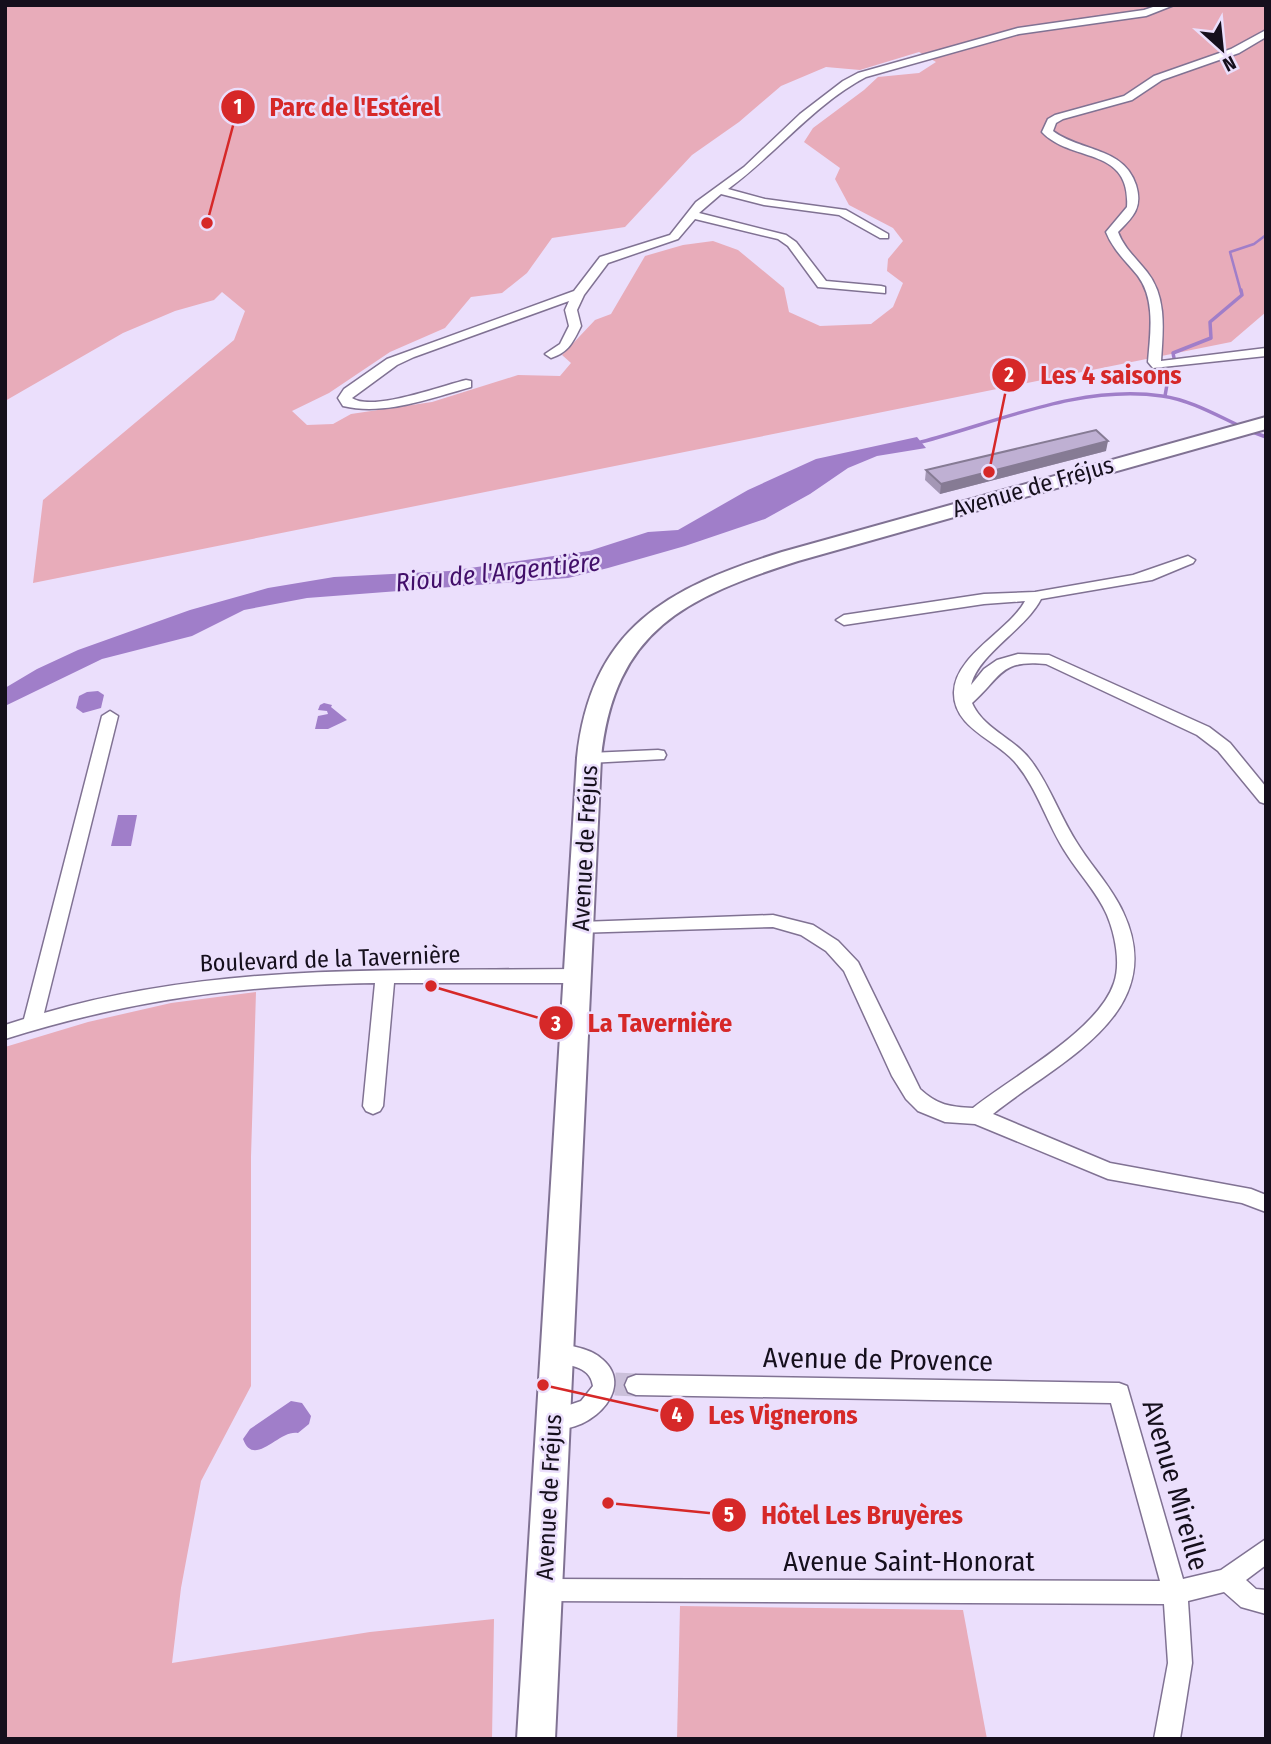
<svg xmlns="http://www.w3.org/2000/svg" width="1271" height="1744" font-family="'Fira Sans Condensed',sans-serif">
  <rect width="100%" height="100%" fill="#ebdffc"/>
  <g fill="#e8acba" fill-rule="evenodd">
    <path d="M5,5H1266V312L1231,342L33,583L43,500L234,340L245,311L222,292L214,300L175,311L123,333L5,401ZM919,52L936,62L919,73L878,77L864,90L813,128L804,142L840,168L835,179L849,205L893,228L903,241L888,259L887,271L903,283L893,307L871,324L820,326L789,312L784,288L738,250L713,241L683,245L645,256L611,314L595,320L562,355L571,363L560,376L518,375L432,402L351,414L333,424L307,425L292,411L329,393L390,352L445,328L471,297L502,293L527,273L552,238L625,227L692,155L739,122L781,86L826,67L860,70Z"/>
    <polygon points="256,992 251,1157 251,1386 201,1481 181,1588 172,1663 370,1632 494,1619 492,1739 5,1739 5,1047 88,1022 171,1003"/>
    <polygon points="680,1606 963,1610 987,1739 677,1739"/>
  </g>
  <g fill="#a07ec9">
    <polygon points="917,437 926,448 877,456 848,468 810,494 765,519 685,546 608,568 568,578 307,598 244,610 192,636 102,659 5,706 5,688 37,669 78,650 190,610 268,588 334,577 449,571 589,551 648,532 678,530 748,490 816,459"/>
    <polygon points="98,691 104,695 101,708 83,713 76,708 79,696 87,692"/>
    <polygon points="324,703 332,705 331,707 347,720 328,729 315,729 318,716 328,714 327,711 318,710 320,705"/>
    <polygon points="118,815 137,815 131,846 111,846"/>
    <path d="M291,1401L302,1403L311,1416L309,1424L298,1433C279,1429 254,1469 243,1439L250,1429Z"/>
  </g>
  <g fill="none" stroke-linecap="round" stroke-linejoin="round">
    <polyline stroke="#a07ec9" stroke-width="2.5" points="1241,292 1230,252 1254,244 1266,235"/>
    <g stroke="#a07ec9" stroke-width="3.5">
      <polyline points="1174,358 1173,353 1211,338 1210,322 1242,295 1241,290"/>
      <polyline points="1165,396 1169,373"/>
      <polyline points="1250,431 1266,437"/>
      <path d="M921,442C998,422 1081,384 1162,396C1190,400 1216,415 1242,427"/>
    </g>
    <polyline stroke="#cbc0da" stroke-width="23" stroke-dasharray="23 11" stroke-linecap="butt" points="615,1384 636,1385"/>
    <g stroke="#807293" stroke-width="3">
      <g id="street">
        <path d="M1159,5H1174L1146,16L1019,34L866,77C813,105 776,154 728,189L765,199L846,210L888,234V238H880L839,215L764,205L721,194L699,213L786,235L796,242L826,281L881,286L885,287V293L818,287L788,246L778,239L695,219L678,239L608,263L584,295L577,310L581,326C573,342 569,352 551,358L545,354L560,344L569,326L565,310L569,301L414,357L397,365L352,398C372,412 441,386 466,380L471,381V387C431,398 385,416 343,406L338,398L344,389L387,359L574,291L600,257L670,235L696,202L744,167L800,114L843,81L858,73L1018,28L1144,10Z"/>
        <path d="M1266,30V37L1239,53L1162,80L1132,100L1063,119L1056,123L1053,131C1081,152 1124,147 1136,185C1143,208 1133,217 1118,232C1124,248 1136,258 1147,272C1167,297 1163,330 1161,361L1266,348V356L1153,368L1148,362C1150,335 1156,300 1138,276C1126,261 1113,250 1106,232L1127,207C1131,146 1071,163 1042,132L1048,119L1055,115L1124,96L1154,76L1231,49Z"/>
        <path d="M1188,556L1195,560L1193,563L1152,580L1041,599C1025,630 979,653 971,685L984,669L997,660L1018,654L1049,655L1209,727L1230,743L1266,787V804L1260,802L1218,751L1197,735L1046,664C999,659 1001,678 972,703C984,730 1015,738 1032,762C1051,788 1061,819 1079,846C1093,868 1112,888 1123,912C1171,1014 1057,1062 993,1114L1110,1163L1251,1189L1266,1195V1212L1242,1203L1108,1179L975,1124L945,1122L918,1111L906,1099L892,1076L844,971L826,951L801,935L773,927L575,933L572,928L575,923L581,922L773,915L813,925L838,941L858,962L920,1089C937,1105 950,1107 973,1108C1013,1076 1098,1031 1114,983C1121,963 1115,934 1107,915C1097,892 1079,874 1066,853C1047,824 1037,787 1014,761C994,739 953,727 954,692C955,655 1009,631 1025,601L984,604L844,625L836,620L844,615L984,594L1035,592L1133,575Z"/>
        <path d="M110,711L118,716L44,1013C219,962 399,971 579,969L586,971L588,976L586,981L579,983H394L383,1106L380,1111L373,1114L366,1111L363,1106L375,983C241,985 133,999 5,1039V1025L24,1019L102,716Z"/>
        <polygon points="658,750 664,751 666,755 664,759 589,763 581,758 589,753"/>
        <path d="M556,1343C571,1346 590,1348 602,1359C640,1391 581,1440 546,1427L543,1420L546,1413L581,1401L593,1386C590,1364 566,1366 548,1360L545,1353L548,1346Z"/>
        <polygon points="636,1375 1119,1383 1127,1386 1183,1579 1221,1570 1266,1539 1266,1565 1246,1580 1256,1589 1266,1590 1266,1614 1241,1607 1224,1592 1188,1601 1192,1663 1180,1739 1154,1739 1168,1663 1164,1604 544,1601 535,1598 532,1590 535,1582 544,1579 1160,1581 1111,1403 636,1395 628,1392 625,1385 628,1378"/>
      </g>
    </g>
    <g stroke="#807293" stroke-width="4">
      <path id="primary" d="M1266,417V429L798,561C686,597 614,630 601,758L555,1739H517L577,758C591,628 667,588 782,552Z"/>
    </g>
    <use href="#street" fill="#fff" fill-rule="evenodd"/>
    <use href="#primary" fill="#fff" fill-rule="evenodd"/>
  </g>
  <polygon fill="#a497b5" points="1106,451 940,494 925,480 926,470"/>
  <polygon fill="#867b94" points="1108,441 1106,451 940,494 941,484"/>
  <polygon fill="#bfb0d3" stroke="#867b94" stroke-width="2" points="1096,430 1108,441 941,484 926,470"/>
  <g text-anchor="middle" stroke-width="5" stroke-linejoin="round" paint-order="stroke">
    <g font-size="24" fill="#150f1c" stroke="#ebdffc">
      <text transform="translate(1033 487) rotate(-16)" y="8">Avenue de Fréjus</text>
      <text transform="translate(585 848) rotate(-87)" y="8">Avenue de Fréjus</text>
      <text transform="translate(330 959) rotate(-2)" y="8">Boulevard de la Tavernière</text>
      <text transform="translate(549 1497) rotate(-87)" y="8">Avenue de Fréjus</text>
    </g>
    <g font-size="26" font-style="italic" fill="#420f6a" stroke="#ebdffc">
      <text transform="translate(498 572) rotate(-6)" y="9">Riou de l'Argentière</text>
    </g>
    <g font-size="28" fill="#150f1c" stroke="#ebdffc">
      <text transform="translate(878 1359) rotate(1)" y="10">Avenue de Provence</text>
      <text transform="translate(1176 1485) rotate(74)" y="10">Avenue Mireille</text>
      <text x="909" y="1571">Avenue Saint-Honorat</text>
    </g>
  </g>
  <path fill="none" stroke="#d62828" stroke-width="2.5" d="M207 223L238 107M989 472L1009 375M431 986L556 1023M543 1385L677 1415M608 1503L729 1515"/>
  <g fill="#d62828" stroke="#ebdffc" stroke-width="2.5">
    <circle cx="207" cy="223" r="7"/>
    <circle cx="989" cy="472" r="7"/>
    <circle cx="431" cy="986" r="7"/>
    <circle cx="543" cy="1385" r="7"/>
    <circle cx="608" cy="1503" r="7"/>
    <circle cx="238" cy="107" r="18"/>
    <circle cx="1009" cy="375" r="18"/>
    <circle cx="556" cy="1023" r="18"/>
    <circle cx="677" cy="1415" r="18"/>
    <circle cx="729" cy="1515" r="18"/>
  </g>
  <g font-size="21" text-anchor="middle" font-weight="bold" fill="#fff">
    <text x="238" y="114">1</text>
    <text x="1009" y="382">2</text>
    <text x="556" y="1031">3</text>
    <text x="677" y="1422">4</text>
    <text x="729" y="1522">5</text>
  </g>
  <g font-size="26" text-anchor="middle" font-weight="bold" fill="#d62828" stroke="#ebdffc" stroke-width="5" stroke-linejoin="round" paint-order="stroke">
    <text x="355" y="116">Parc de l'Estérel</text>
    <text x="1111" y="384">Les 4 saisons</text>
    <text x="660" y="1032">La Tavernière</text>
    <text x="783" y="1424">Les Vignerons</text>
    <text x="862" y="1524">Hôtel Les Bruyères</text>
  </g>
  <rect width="1271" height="1744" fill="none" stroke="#150f1c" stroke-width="14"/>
  <g transform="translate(1222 49) rotate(153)" stroke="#ebdffc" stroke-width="5" paint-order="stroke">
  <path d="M0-5L12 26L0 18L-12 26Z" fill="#150f1c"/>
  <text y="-10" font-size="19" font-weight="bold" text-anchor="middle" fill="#150f1c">N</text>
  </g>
</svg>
